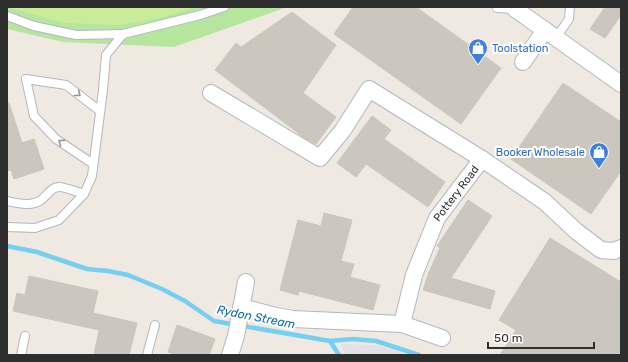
<svg xmlns="http://www.w3.org/2000/svg" width="628" height="362" font-family="Rubik,sans-serif">
  <rect width="100%" height="100%" fill="#efe9e1"/>
  <polygon fill="#e3e1e8" points="341,344 376,345 395,350 408,355 344,355"/>
  <polygon fill="#b6e59e" points="7,7 287,7 174,47 63,42 7,29"/>
  <polygon fill="#c9ec9a" points="7,7 196,7 156,19 118,25 64,23"/>
  <g fill="none" stroke-linecap="round" stroke-linejoin="round">
    <g stroke="#75cff0" stroke-width="4.5">
      <polyline points="7,246 37,252 87,269 108,271 128,275 162,289 185,301 214,321 330,341 339,355"/>
      <polyline points="330,341 352,339 376,341 419,355"/>
    </g>
  </g>
  <g fill="#cbc7bf" stroke="#cbc5ba">
    <polygon points="353,7 416,7 501,68 461,124 334,34"/>
    <polygon points="605,7 621,7 621,15 605,38 590,29"/>
    <polygon points="292,12 336,45 303,93 336,117 316,144 306,139 215,70 236,43 241,47"/>
    <polygon points="563,83 621,122 621,171 591,214 511,159"/>
    <polygon points="7,103 9,103 22,143 34,139 44,169 14,179 11,170 7,171"/>
    <polygon points="372,116 391,130 384,139 445,182 428,207 366,164 356,177 337,163"/>
    <polygon points="468,200 492,216 451,278 495,291 490,309 423,290 429,272 440,248 437,246"/>
    <polygon points="324,213 352,220 341,261 354,264 350,277 380,285 373,310 299,291 298,295 280,290 298,220 321,226"/>
    <polygon points="550,238 621,282 621,350 618,355 500,355 516,330 499,320"/>
    <polygon points="29,276 98,291 93,313 137,323 129,355 94,355 99,330 13,311 17,293 25,295"/>
    <polygon points="177,325 215,339 209,355 176,355 168,352"/>
  </g>
  <g fill="none" stroke-linecap="round" stroke-linejoin="round">
    <g stroke="#b4b7c1" stroke-width="10">
      <g id="service">
        <polyline points="497,8 515,9"/>
        <polyline points="7,16 34,26 76,35 123,34"/>
        <polyline points="556,38 569,19 570,7"/>
        <polyline points="93,164 56,139 34,116 26,79 66,85 100,111"/>
        <path d="M7,201C17,203 32,207 41,200C47,196 51,187 59,187C65,187 77,192 84,194"/>
        <polyline points="7,227 35,228 59,220 84,194 92,176 103,90 106,55 123,34 200,15 224,7"/>
        <polyline points="21,355 25,336"/>
        <polyline points="147,355 155,325"/>
      </g>
    </g>
    <g stroke="#b4b7c1" stroke-width="18">
      <g id="minor">
        <polyline points="515,9 621,84"/>
        <polyline points="523,62 545,30"/>
        <polyline points="211,93 320,158 343,130 369,89 482,159"/>
        <polyline points="241,307 276,316 293,319 402,324 442,338"/>
        <path id="s1" d="M402,324L414,275L437,218L482,159L545,202L576,231L601,250L614,251L621,248"/>
        <polyline points="230,355 236,336 246,282"/>
      </g>
    </g>
    <use href="#service" stroke="#fff" stroke-width="8"/>
    <use href="#minor" stroke="#fff" stroke-width="16"/>
  </g>
  <defs><path id="oneway-chevron" d="M-2-3.5L2.5 0L-2 3.5" fill="none" stroke-width="1.6" stroke-linecap="round" stroke-linejoin="round"/></defs>
  <g stroke="#969696">
    <use href="#oneway-chevron" transform="translate(78 94) rotate(38)"/>
    <use href="#oneway-chevron" transform="translate(61 142) rotate(-144)"/>
  </g>
  <defs>
    <g id="shop-pin" transform="scale(1)"><path d="M0 17L-7.5 6A9.5 9.5 0 1 1 7.5 6Z" fill="#3f7fe0" stroke="#fff"/><path d="M-5-2.5h2.3a2.7 3.5 0 0 1 5.4 0H5L5.5 6h-11ZM-1.5-2.5h3a1.5 2.3 0 0 0-3 0Z" fill="#fff"/></g>
  </defs>
  <g fill-rule="evenodd">
    <use href="#shop-pin" x="478" y="48"/>
    <use href="#shop-pin" x="599" y="152"/>
  </g>
  <g text-anchor="middle" stroke-width="4" stroke-linejoin="round" paint-order="stroke">
    <g font-size="11" fill="#366cbe" stroke="#fff" text-anchor="start">
      <text x="492" y="52">Toolstation</text>
      <text x="585" y="156" text-anchor="end">Booker Wholesale</text>
    </g>
    <g font-size="11" fill="#2e2e2e" stroke="#fff">
      <text dy="4" stroke="none"><textPath href="#s1" startOffset="143">Pottery Road</textPath></text>
    </g>
    <g font-size="12" font-style="italic" fill="#0d6fa3" stroke="#fff">
      <text transform="translate(256 317) rotate(11)" y="4">Rydon Stream</text>
    </g>
  </g>
  <rect width="628" height="362" fill="none" stroke="#2e2e2e" stroke-width="16"/>
  <path d="M488 342v6h106v-6" fill="none" stroke="#2e2e2e" stroke-width="2"/>
  <text x="494" y="342" font-size="12" fill="#2e2e2e" stroke="#ffffff" stroke-width="3" paint-order="stroke">50 m</text>
</svg>
